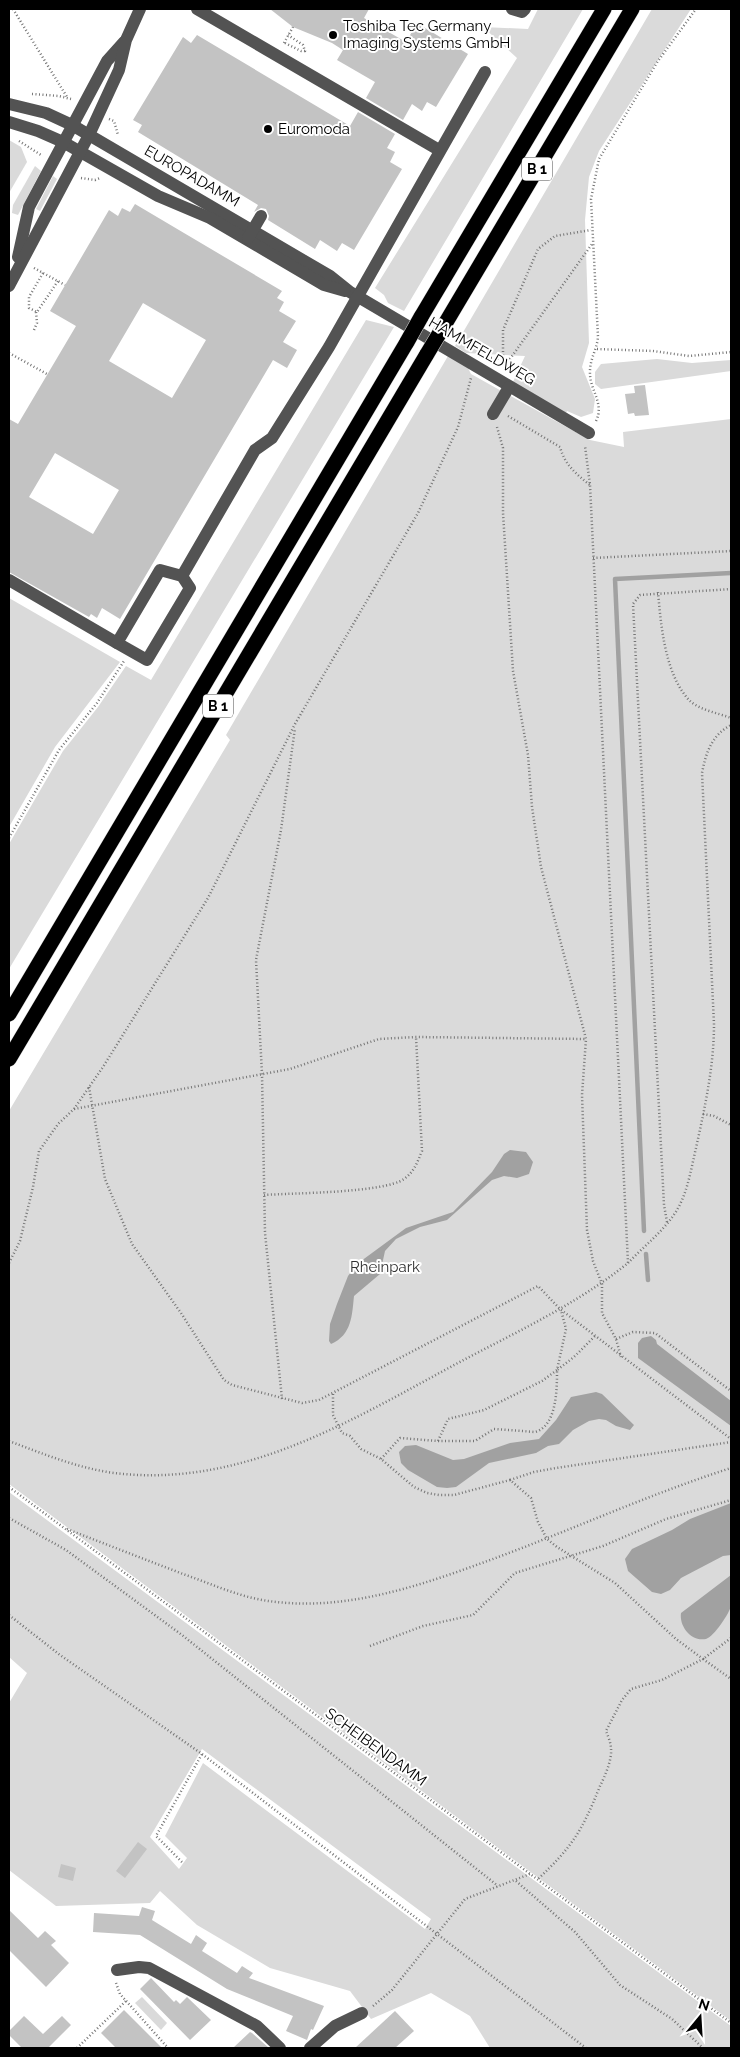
<svg xmlns="http://www.w3.org/2000/svg" width="740" height="2057" font-family="Raleway,sans-serif">
  <rect width="100%" height="100%" fill="#fff"/>
  <g fill="#dadada" fill-rule="evenodd">
    <polygon points="538,9 583,9 404,311 388,303 384,295 375,288 517,58 483,27 528,29"/>
    <polygon points="652,9 691,9 599,151 589,177 585,220 589,343 582,367 595,399 593,413 581,417 567,411 566,413 513,382 525,356 466,353 455,346"/>
    <polygon points="9,140 21,147 27,162 9,193"/>
    <polygon points="35,166 41,171 18,215 12,213 13,205"/>
    <polygon points="53,176 57,179 40,211 36,209"/>
    <polygon points="366,320 394,327 9,969 9,844 63,751 98,707 126,666 151,680"/>
    <polygon points="448,356 468,368 471,374 590,440 624,447 623,432 731,419 731,2021 9,1484 9,1111 230,740 226,735"/>
    <polygon points="657,359 692,363 731,360 731,371 601,389 595,384 595,372 601,364"/>
    <polygon points="9,598 120,662 55,747 9,827"/>
    <path d="M9,1492L731,2026V2048H490L470,2016L431,1993L371,2019L350,1991L270,1968L197,1925L160,1891L150,1903L56,1906L9,1870V1703L27,1673L9,1657ZM202,1749L431,1919L425,1929L203,1763L165,1836L187,1858L179,1869L150,1837Z"/>
    <polygon points="142,1997 167,2023 161,2030 135,2003"/>
  </g>
  <g fill="#a1a1a1">
    <path d="M510,1150L526,1152L533,1162L529,1174L517,1178L504,1176L492,1180L447,1220L420,1227L396,1239L385,1251L380,1274L354,1296C352,1315 352,1335 331,1344L329,1341L330,1324L337,1304L348,1276L357,1264L406,1228L453,1212L492,1172L504,1154Z"/>
    <polygon points="651,1336 656,1340 657,1344 731,1401 731,1426 638,1358 638,1343 642,1338"/>
    <polygon points="596,1392 602,1394 634,1425 630,1430 616,1426 606,1420 599,1419 589,1421 573,1430 559,1444 548,1446 536,1453 489,1463 456,1487 447,1488 437,1487 408,1470 401,1463 399,1452 405,1446 416,1445 453,1460 464,1459 510,1443 539,1439 556,1420 571,1397"/>
    <polygon points="731,1503 731,1555 723,1556 681,1578 670,1590 661,1594 652,1592 628,1571 625,1559 632,1549 672,1530 690,1519"/>
    <path d="M731,1575C731,1584 733,1596 731,1606C730,1612 714,1637 706,1639C691,1642 679,1626 681,1613Z"/>
  </g>
  <g fill="none" stroke-linecap="round" stroke-linejoin="round">
    <g stroke="#a1a1a1" stroke-width="4.5">
      <polyline points="644,1231 615,579 731,573"/>
      <polyline points="646,1254 648,1280"/>
    </g>
  </g>
  <g fill="#c3c3c3" fill-rule="evenodd">
    <polygon points="270,9 369,9 364,18 406,42 417,23 468,54 436,107 427,102 422,111 412,104 403,120 366,98 375,82 337,60 343,50 332,43 293,27"/>
    <polygon points="197,35 350,126 358,112 395,134 387,148 395,152 390,162 402,169 354,250 342,243 337,251 320,240 315,249 268,220 269,216 266,209 261,208 254,212 258,205 138,132 142,125 133,120 183,37 191,43"/>
    <path d="M135,204L282,291L277,298L284,302L279,311L296,321L283,342L297,350L287,368L273,360L120,619L102,608L97,618L91,614L89,617L9,572V419L18,424L76,326L50,311L109,210L118,216L122,208L130,212ZM143,303L206,340L172,398L109,361ZM55,453L119,490L93,534L29,497Z"/>
    <polygon points="645,385 649,415 635,416 634,413 628,414 625,394 635,393 634,386"/>
    <polygon points="138,1842 147,1849 125,1878 116,1871"/>
    <polygon points="61,1864 76,1868 73,1881 58,1877"/>
    <polygon points="142,1907 155,1911 152,1920 191,1944 196,1935 207,1943 202,1951 237,1973 242,1966 253,1973 249,1978 324,2006 313,2030 311,2029 307,2040 286,2031 293,2016 227,1989 140,1935 93,1932 94,1913 139,1916"/>
    <polygon points="9,1910 38,1938 45,1931 56,1941 51,1945 69,1963 46,1987 9,1950"/>
    <polygon points="151,1978 174,2002 176,2000 180,2004 187,1997 211,2020 190,2040 140,1989"/>
    <polygon points="124,2010 162,2048 116,2048 101,2033"/>
    <polygon points="395,2011 414,2031 395,2048 355,2048"/>
    <polygon points="24,2016 43,2034 62,2016 71,2025 48,2048 22,2048 9,2035 9,2031"/>
    <polygon points="250,2032 252,2033 269,2048 233,2048"/>
  </g>
  <g fill="none" stroke-linecap="round" stroke-linejoin="round">
    <g stroke="#dbdbdb" stroke-width="16">
      <g id="highway">
        <polyline points="421,317 604,9"/>
        <polyline points="442,329 632,9"/>
        <polyline points="9,1014 407,342"/>
        <polyline points="9,1059 427,354"/>
      </g>
    </g>
    <g stroke="#757575" stroke-width="2.5" stroke-dasharray="1 2.5" stroke-linecap="butt">
      <polyline points="13,9 67,97"/>
      <polyline points="284,43 293,27"/>
      <polyline points="285,43 301,51 305,51 303,45 288,35"/>
      <polyline points="32,94 59,96 71,99"/>
      <polyline points="109,119 114,121 118,135"/>
      <polyline points="19,141 41,155"/>
      <polyline points="81,178 95,180 100,178"/>
      <polyline points="34,268 65,285"/>
      <polyline points="43,273 29,297 29,308 37,312 58,281"/>
      <polyline points="34,330 37,323 36,312"/>
      <polyline points="597,349 653,351 689,356 731,352"/>
      <polyline points="9,353 47,374"/>
      <polyline points="491,358 510,359"/>
      <polyline points="503,359 503,330 538,249 555,236 591,230"/>
      <polyline points="506,369 510,359 592,244"/>
      <path d="M508,416L560,447C565,465 576,474 590,485"/>
      <path d="M596,421C605,403 589,390 590,371C590,359 597,349 598,337L591,199L599,159L658,61L696,9"/>
      <polyline points="497,427 503,448 503,513 513,671 528,755 532,807 541,867 586,1039 582,1095 587,1230 593,1261 602,1284 602,1313 616,1339 621,1357"/>
      <polyline points="593,558 731,551"/>
      <path d="M658,592C661,626 665,674 689,700C699,710 718,713 731,718"/>
      <polyline points="9,838 59,750 97,703 124,661"/>
      <polyline points="89,1087 105,1179 132,1244 181,1313 224,1380 232,1385 302,1403 319,1400 538,1286 560,1309 731,1439"/>
      <polyline points="74,1109 290,1069 379,1039 416,1037 586,1039"/>
      <polyline points="703,1114 714,1116 731,1125"/>
      <path d="M264,1195C292,1193 384,1193 404,1179C414,1172 417,1163 422,1151L416,1037"/>
      <polyline points="667,1222 664,1205 633,604 640,595 731,589"/>
      <polyline points="9,1263 20,1241 33,1187 39,1151 58,1124 74,1109 103,1067 208,898 295,724 418,513 458,427 471,378"/>
      <path d="M628,1263C644,1246 665,1230 677,1210C688,1191 691,1169 696,1148C705,1107 714,1066 714,1024L702,773C706,752 712,735 731,725"/>
      <polyline points="616,1339 633,1332 655,1333 731,1391"/>
      <path d="M333,1394V1415L342,1433L350,1436L361,1449L381,1459L414,1487L427,1493L439,1495H454L510,1480L531,1498L538,1522L547,1539L557,1547L615,1583L676,1639L703,1659L662,1680L631,1689L622,1700L606,1731C608,1736 611,1743 611,1749C612,1760 605,1776 600,1786C582,1831 573,1846 537,1880"/>
      <polyline points="282,1399 265,1233 262,1074 256,960 281,830 295,728"/>
      <path d="M9,1441C46,1455 85,1471 124,1474C247,1485 352,1420 456,1364C514,1333 576,1305 628,1263L590,485L585,446"/>
      <path d="M438,1441H475L494,1429L535,1432C557,1426 557,1389 557,1370L574,1357L595,1336"/>
      <polyline points="381,1459 400,1438 438,1441 448,1419 484,1410 542,1381 557,1370 566,1329 561,1310"/>
      <polyline points="510,1480 534,1472 556,1468 731,1442"/>
      <polyline points="9,1487 731,2023"/>
      <polyline points="9,1518 66,1550 182,1635 498,1886"/>
      <path d="M67,1529C105,1544 144,1559 183,1574C209,1583 235,1595 262,1600C345,1614 425,1584 501,1556C578,1527 653,1493 731,1468"/>
      <polyline points="9,1615 60,1655 202,1754 586,2048"/>
      <polyline points="731,1638 703,1659 731,1679"/>
      <polyline points="370,1646 423,1626 473,1615 515,1573 603,1546 666,1519 731,1500"/>
      <polyline points="182,1862 156,1836 202,1754"/>
      <polyline points="516,1881 575,1932 620,1985 672,2019 703,2048"/>
      <polyline points="116,1983 120,1994 168,2048"/>
      <polyline points="373,2006 392,1990 465,1899 530,1874"/>
      <polyline points="77,2048 126,2001"/>
    </g>
    <g stroke="#535353" stroke-width="12">
      <polyline points="197,9 439,150"/>
      <polyline points="512,9 522,12 525,9"/>
      <polyline points="9,104 46,113 72,125 330,276 350,292 589,433"/>
      <polyline points="9,122 38,131 63,142 158,196 210,218 324,285 345,291"/>
      <polyline points="248,238 261,216"/>
      <polyline points="18,257 29,207 107,61 124,42"/>
      <polyline points="9,286 89,135 119,70 126,40 140,9"/>
      <polyline points="493,414 509,387"/>
      <polyline points="182,576 190,588 147,660 117,643 160,570 182,576 255,450 272,438 329,347 485,72"/>
      <polyline points="9,580 117,643"/>
      <polyline points="117,1970 139,1967 149,1968 257,2026 280,2048"/>
      <polyline points="310,2048 335,2026 362,2013"/>
    </g>
    <use href="#highway" stroke="#000" stroke-width="15"/>
    <g stroke="#dbdbdb" stroke-width="16" stroke-linecap="butt">
      <g id="highway-bridge">
        <polyline points="407,342 421,317"/>
        <polyline points="427,354 442,329"/>
      </g>
    </g>
    <use href="#highway-bridge" stroke="#000" stroke-width="15"/>
  </g>
  <g fill="#000" stroke="#fff" stroke-width="2">
    <circle cx="333" cy="35" r="5"/>
    <circle cx="268" cy="129" r="5"/>
  </g>
  <g text-anchor="middle" stroke-width="4" stroke-linejoin="round" paint-order="stroke">
    <g fill="#fff" stroke="#4c4c4c" stroke-width="1">
      <rect x="522" y="157.5" width="30" height="23" rx="4"/>
      <rect x="203" y="694.5" width="30" height="23" rx="4"/>
    </g>
    <g font-size="14" font-weight="bold" fill="#000">
      <text x="537" y="174">B 1</text>
      <text x="218" y="711">B 1</text>
    </g>
    <g font-size="15" fill="#000" stroke="#fff" text-anchor="start">
      <text x="343" y="31">Toshiba Tec Germany<tspan x="343" dy="17">Imaging Systems GmbH</tspan></text>
      <text x="278" y="134">Euromoda</text>
    </g>
    <g font-size="15" fill="#000" stroke="#fff">
      <text transform="translate(192 176) rotate(30)" y="5">EUROPADAMM</text>
      <text transform="translate(482 351) rotate(30)" y="5">HAMMFELDWEG</text>
      <text transform="translate(376 1747) rotate(36)" y="5">SCHEIBENDAMM</text>
    </g>
    <g font-size="15" fill="#313131" stroke="#fff">
      <text x="385" y="1272">Rheinpark</text>
    </g>
  </g>
  <rect width="740" height="2057" fill="none" stroke="#000000" stroke-width="20"/>
  <g transform="translate(700 2017) rotate(18)" stroke="#ffffff" stroke-width="4" paint-order="stroke">
  <path d="M0-4L9 19L0 12L-9 19Z" fill="#000000"/>
  <text y="-8" font-size="14" font-weight="bold" text-anchor="middle" fill="#000000">N</text>
  </g>
</svg>
